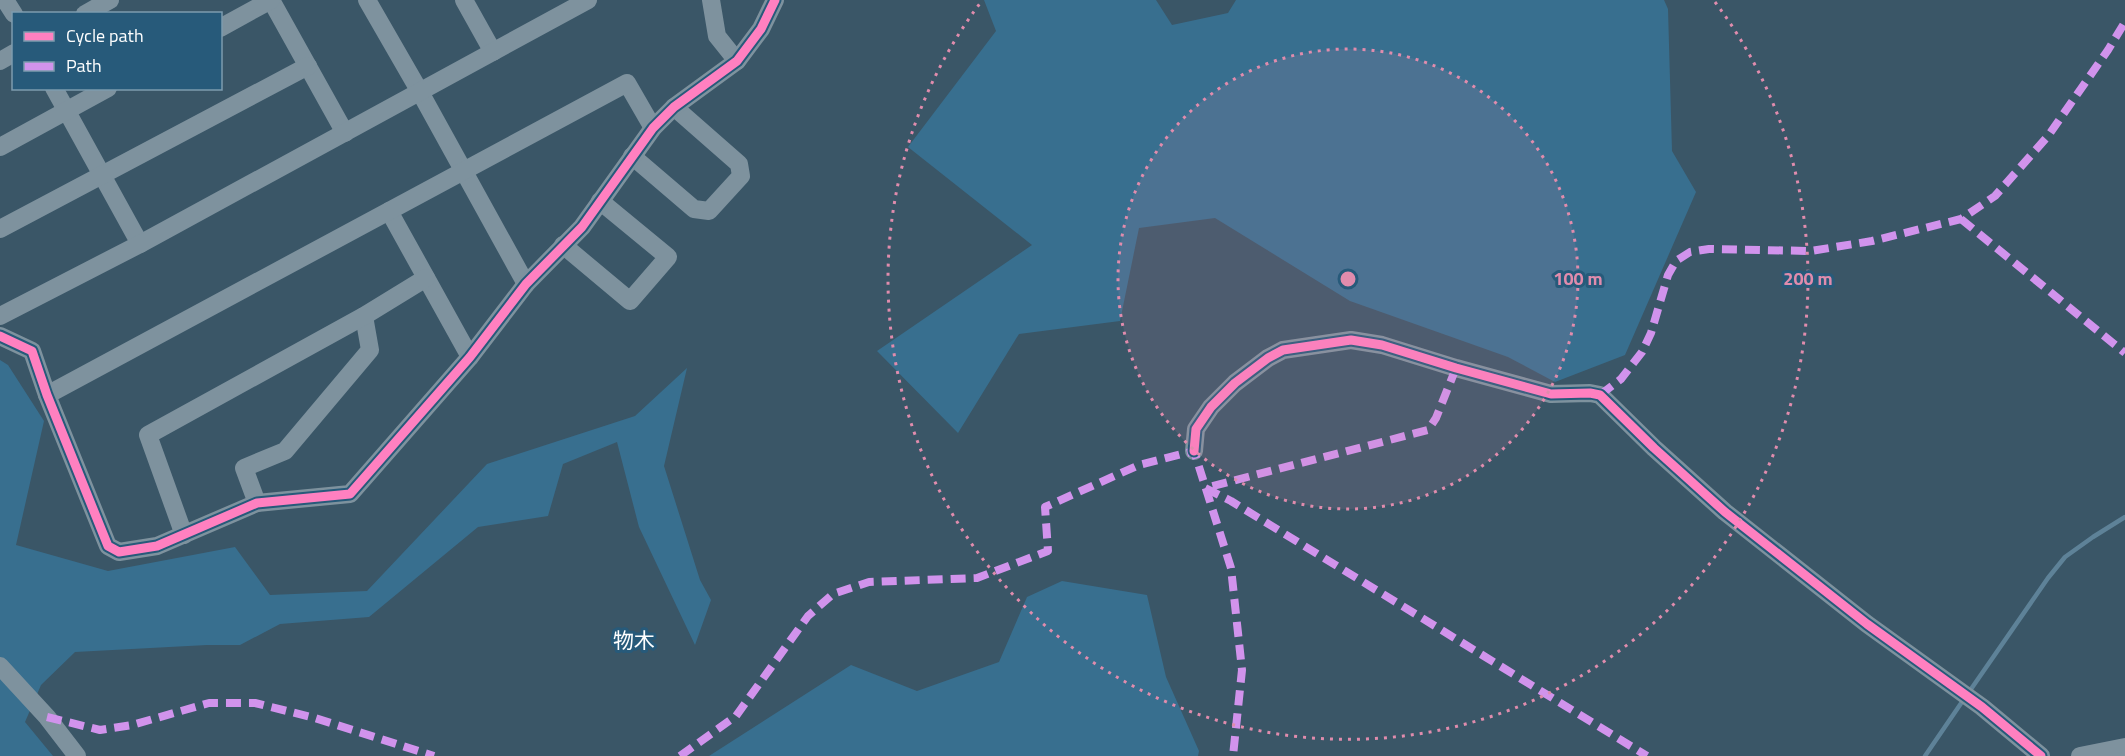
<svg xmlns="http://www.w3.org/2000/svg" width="2125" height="756" font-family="'Titillium Web','Noto Sans JP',sans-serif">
  <rect width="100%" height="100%" fill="#3a5667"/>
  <g fill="#386f8f">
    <polygon points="984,0 1156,0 1172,25 1228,13 1236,0 1664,0 1668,9 1672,151 1696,192 1625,355 1555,382 1508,357 1350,301 1215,218 1139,228 1120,321 1019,334 958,433 877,351 1032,245 908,147 996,31"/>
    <polygon points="0,360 8,365 44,421 16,545 108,571 235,547 270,595 367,591 487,464 635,416 687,368 664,466 700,580 711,600 695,645 639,527 617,442 563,464 548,516 478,527 369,617 280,624 240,645 207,645 75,652 41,685 25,722 53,756 0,756"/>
    <polygon points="1062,581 1147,595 1166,677 1199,751 1198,756 709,756 851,665 917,691 999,662 1027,597"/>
  </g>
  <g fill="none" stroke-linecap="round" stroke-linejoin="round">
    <g stroke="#5e8298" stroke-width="4.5">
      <polyline points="1969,692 2048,578 2065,557 2093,537 2125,517"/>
      <polyline points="1925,756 1964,699"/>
    </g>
    <g stroke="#7e929e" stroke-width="18">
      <polyline points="5,0 14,14"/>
      <polyline points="271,0 345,133"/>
      <polyline points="367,0 420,92 526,284"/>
      <polyline points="464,0 493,52"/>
      <polyline points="711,0 717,36 737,61"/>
      <polyline points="85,14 110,0"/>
      <polyline points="220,28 271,0"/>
      <polyline points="0,61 14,53"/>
      <polyline points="54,88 140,244"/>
      <polyline points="0,147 108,88"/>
      <polyline points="632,156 694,209 709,211 741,176 739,164 674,107"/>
      <polyline points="389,211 470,357"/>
      <polyline points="0,229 308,66"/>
      <polyline points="563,245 630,301 668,257 600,201"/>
      <polyline points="0,316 140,244 588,0"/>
      <polyline points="0,336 32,351 47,395 108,546 119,552 157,546 257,503 350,494 470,357 526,284 582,227 653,128 674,107 737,61 761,29 775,0"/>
      <polyline points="47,395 627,83 653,128"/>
      <polyline points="1194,451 1196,429 1211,407 1235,383 1268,358 1283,350 1351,340 1382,345 1456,368 1551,394 1590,393 1600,395 1654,448 1725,512 1867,624 1982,707 2041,756"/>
      <polyline points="257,503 244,468 285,451 370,350 364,316"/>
      <polyline points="184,535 148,435 364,316 426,278"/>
      <polyline points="0,666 47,717 77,756"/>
      <polyline points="2080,756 2125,747"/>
    </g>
    <g stroke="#d193ec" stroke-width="8" stroke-dasharray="15 8" stroke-linecap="butt">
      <polyline points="1961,219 2125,353"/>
      <polyline points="1456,368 1436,418 1428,430 1205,488 1231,501 1647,756"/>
      <polyline points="1600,395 1621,379 1642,352 1651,333 1668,275 1676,261 1690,252 1709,249 1811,251 1872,241 1961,219 1995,196 2048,136 2108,50 2125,22"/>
      <polyline points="47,717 100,730 132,725 209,703 255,703 315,718 434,756"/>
      <polyline points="680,756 736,716 808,616 833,594 869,582 977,578 1048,551 1045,507 1139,465 1194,451 1231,568 1242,670 1233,756"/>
    </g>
    <g stroke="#275a7a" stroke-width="13">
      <g id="cycleway">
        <polyline points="0,336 32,351 47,395 108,546 119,552 157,546 257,503 350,494 470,357 526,284 582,227 653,128 674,107 737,61 761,29 775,0"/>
        <polyline points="1194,451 1196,429 1211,407 1235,383 1268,358 1283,350 1351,340 1382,345 1456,368 1551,394 1590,393 1600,395 1654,448 1725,512 1867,624 1982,707 2041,756"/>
      </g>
    </g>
    <use href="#cycleway" stroke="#ff80c0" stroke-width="9"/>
  </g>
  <circle cx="1348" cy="279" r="230" fill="#e08cad" fill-opacity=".12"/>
  <g fill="none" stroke="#e08cad" stroke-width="3" stroke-dasharray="3 6">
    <circle cx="1348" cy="279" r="230"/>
    <path d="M1715 2A460 460 0 1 1 981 2"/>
  </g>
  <g text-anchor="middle" stroke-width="6" stroke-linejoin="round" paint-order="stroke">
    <g font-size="21" fill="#fff" stroke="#275a7a">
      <text x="634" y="648">物木</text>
    </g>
  </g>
  <circle cx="1348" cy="279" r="9" fill="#e08cad" stroke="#275a7a" stroke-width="3"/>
  <g font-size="18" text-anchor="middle" font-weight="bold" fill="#e08cad" stroke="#275a7a" stroke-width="6" stroke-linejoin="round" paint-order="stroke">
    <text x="1578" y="285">100 m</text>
    <text x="1808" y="285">200 m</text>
  </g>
  <rect x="12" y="12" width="210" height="78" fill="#275a7a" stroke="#7d9caf" stroke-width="1.5"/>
  <rect x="24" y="32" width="30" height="9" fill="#ff80c0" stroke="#7d9caf" stroke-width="1.5"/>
  <text x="66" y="42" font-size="18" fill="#ffffff">Cycle path</text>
  <rect x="24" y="62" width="30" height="9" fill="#d193ec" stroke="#7d9caf" stroke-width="1.5"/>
  <text x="66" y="72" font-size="18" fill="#ffffff">Path</text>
</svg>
